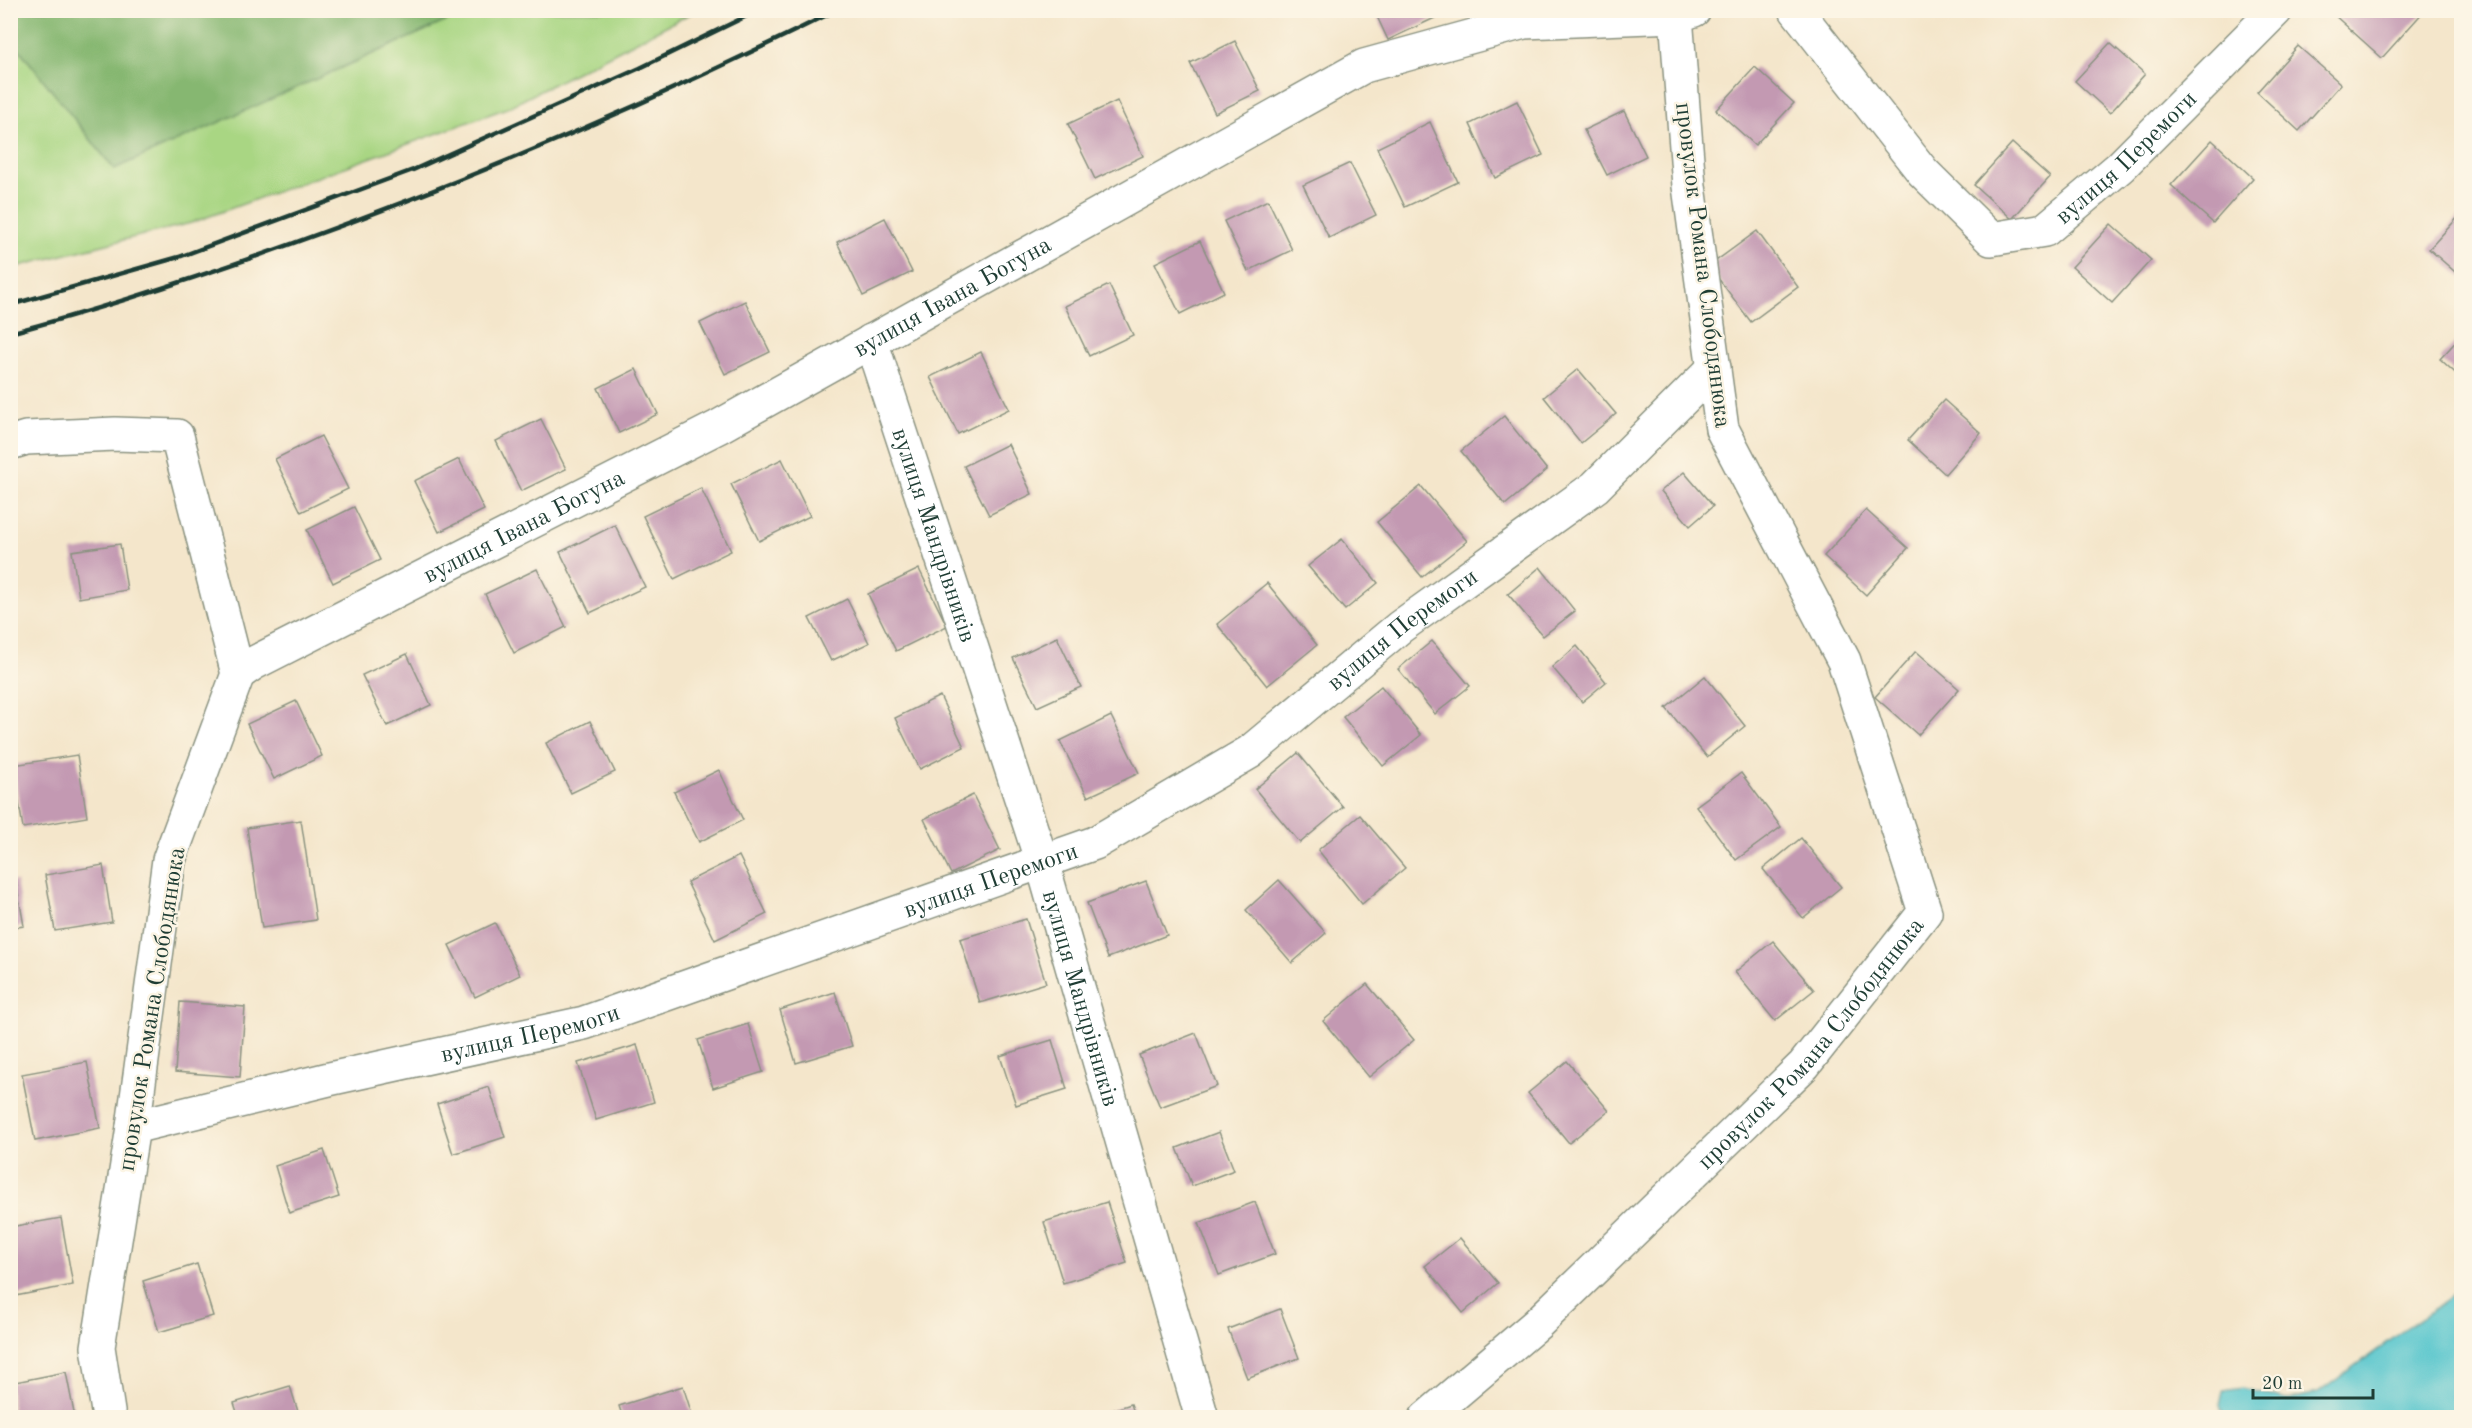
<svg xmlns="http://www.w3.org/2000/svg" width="2472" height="1428" font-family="'Old Standard TT',serif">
  <rect width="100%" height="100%" fill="#fcf5e5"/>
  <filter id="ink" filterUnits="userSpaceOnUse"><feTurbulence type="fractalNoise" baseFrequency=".0167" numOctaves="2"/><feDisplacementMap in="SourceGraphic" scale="12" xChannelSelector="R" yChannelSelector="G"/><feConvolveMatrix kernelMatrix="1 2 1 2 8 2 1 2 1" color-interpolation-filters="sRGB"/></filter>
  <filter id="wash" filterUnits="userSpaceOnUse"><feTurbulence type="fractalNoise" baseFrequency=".008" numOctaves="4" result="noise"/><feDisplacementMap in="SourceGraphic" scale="24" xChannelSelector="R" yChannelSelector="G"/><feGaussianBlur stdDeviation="1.35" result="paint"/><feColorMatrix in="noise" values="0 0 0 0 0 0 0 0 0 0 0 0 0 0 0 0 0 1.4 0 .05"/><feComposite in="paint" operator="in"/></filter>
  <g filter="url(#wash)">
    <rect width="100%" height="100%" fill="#f4e6cb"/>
    <polygon fill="#a9d683" stroke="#648a5c" stroke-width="1.5" points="469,11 695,11 507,108 191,223 11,268 10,45 15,44 114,169"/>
    <polygon fill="#86b771" stroke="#527a52" stroke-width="1.5" points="11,10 469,10 469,11 114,169 15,44 11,45"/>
    <polygon fill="#59c6cd" stroke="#3c8280" stroke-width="1.5" points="2461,1289 2461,1417 2225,1417 2220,1406 2223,1391 2243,1388 2286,1400 2318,1393"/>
    <g id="blocks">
      <g fill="#c399b2">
        <polygon points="1374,10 1439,10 1441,15 1388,40"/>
        <polygon points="2336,10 2425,10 2382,58 2333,14"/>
        <polygon points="1235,41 1260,91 1215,113 1190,63"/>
        <polygon points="2110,43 2145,74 2110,113 2075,81"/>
        <polygon points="2298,46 2341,84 2299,131 2257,92"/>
        <polygon points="1755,67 1794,103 1755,145 1716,110"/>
        <polygon points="1117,101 1143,156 1095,179 1068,124"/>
        <polygon points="1517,101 1543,155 1495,178 1470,124"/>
        <polygon points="1624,111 1646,156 1607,175 1584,130"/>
        <polygon points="1430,122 1458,182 1405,207 1377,148"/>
        <polygon points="2212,140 2253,178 2213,223 2171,185"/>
        <polygon points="2012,143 2050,177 2012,219 1974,185"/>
        <polygon points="1350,163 1376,215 1329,238 1303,185"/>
        <polygon points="1268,200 1292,250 1248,271 1224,221"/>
        <polygon points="2462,213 2462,278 2429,249"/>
        <polygon points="885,218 912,272 863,296 837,242"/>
        <polygon points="2111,224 2151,260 2112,303 2072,267"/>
        <polygon points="1757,231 1798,287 1751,322 1709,266"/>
        <polygon points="1200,241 1224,292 1180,314 1155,263"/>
        <polygon points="1109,285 1133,335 1089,356 1065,306"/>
        <polygon points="745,301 770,352 725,374 700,323"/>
        <polygon points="2462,335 2462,379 2440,359"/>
        <polygon points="981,352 1009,409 958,434 930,377"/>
        <polygon points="636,369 658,414 619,433 598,388"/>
        <polygon points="1578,369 1616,414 1581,443 1544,397"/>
        <polygon points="1944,400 1981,433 1945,474 1908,440"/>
        <polygon points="1504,416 1547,470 1505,505 1461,451"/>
        <polygon points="541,419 566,469 521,491 496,441"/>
        <polygon points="321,436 348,489 301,512 275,459"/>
        <polygon points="1008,444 1032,494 989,515 964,466"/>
        <polygon points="459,459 484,510 439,532 414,481"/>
        <polygon points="782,459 810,516 759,541 731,484"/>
        <polygon points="1684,472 1713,506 1690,526 1661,491"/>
        <polygon points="1421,486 1467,541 1422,577 1377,522"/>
        <polygon points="701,488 731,551 674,579 643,516"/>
        <polygon points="354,507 380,560 333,583 307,530"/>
        <polygon points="1866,510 1908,548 1866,595 1824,556"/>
        <polygon points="615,525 645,587 590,613 560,552"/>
        <polygon points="1342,539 1378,583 1345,610 1308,566"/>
        <polygon points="120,544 127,590 79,598 72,551"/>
        <polygon points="1540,567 1575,611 1543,636 1508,594"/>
        <polygon points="537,569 566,627 514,653 485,594"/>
        <polygon points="919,569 947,626 896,651 868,594"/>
        <polygon points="1267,583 1317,645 1267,686 1217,624"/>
        <polygon points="847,599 869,643 831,661 809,618"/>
        <polygon points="1057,637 1081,687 1037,707 1013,658"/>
        <polygon points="1432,641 1470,686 1435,714 1398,669"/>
        <polygon points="1577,646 1606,682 1582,702 1552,667"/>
        <polygon points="1916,651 1959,689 1918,735 1875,697"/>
        <polygon points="407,654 431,705 387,726 362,675"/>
        <polygon points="1705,676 1745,726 1707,757 1666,708"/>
        <polygon points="1381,686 1421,735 1383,766 1343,717"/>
        <polygon points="940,696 964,747 920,769 895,718"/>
        <polygon points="296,701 322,756 274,779 247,724"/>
        <polygon points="1111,716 1139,773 1088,797 1060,741"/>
        <polygon points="590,721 615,772 571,793 546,743"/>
        <polygon points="1298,753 1343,807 1300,843 1255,789"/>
        <polygon points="77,755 87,817 23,828 13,765"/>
        <polygon points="719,770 743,820 699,842 674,792"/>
        <polygon points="1741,773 1781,827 1736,860 1696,806"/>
        <polygon points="973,795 1000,850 951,874 924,819"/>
        <polygon points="1360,815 1405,868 1362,904 1318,850"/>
        <polygon points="301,820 316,920 262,928 247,828"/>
        <polygon points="1801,838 1841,887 1803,918 1763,869"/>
        <polygon points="739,856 767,914 715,940 687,882"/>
        <polygon points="103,865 112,922 55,931 45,875"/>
        <polygon points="1279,880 1326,933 1292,963 1246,910"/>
        <polygon points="16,881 24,926 10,928 10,882"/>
        <polygon points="1146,881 1167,935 1108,958 1087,903"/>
        <polygon points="1026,919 1046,983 980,1003 960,939"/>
        <polygon points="495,923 520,975 475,997 449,945"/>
        <polygon points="1773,941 1814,990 1775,1021 1735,972"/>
        <polygon points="1367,984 1414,1040 1369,1077 1323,1021"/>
        <polygon points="835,992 852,1046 796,1063 780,1010"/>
        <polygon points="180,1002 245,1007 240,1077 175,1072"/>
        <polygon points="748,1024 763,1072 713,1088 698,1040"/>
        <polygon points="1196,1033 1217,1086 1160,1107 1139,1055"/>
        <polygon points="1052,1040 1067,1089 1016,1105 1000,1056"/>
        <polygon points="637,1045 654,1102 596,1120 578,1063"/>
        <polygon points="1567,1061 1609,1111 1569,1143 1528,1093"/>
        <polygon points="87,1062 100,1128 35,1141 22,1074"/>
        <polygon points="489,1087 505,1137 453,1154 437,1104"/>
        <polygon points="1219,1132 1234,1170 1192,1186 1177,1148"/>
        <polygon points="324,1150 339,1197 289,1213 275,1166"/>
        <polygon points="1107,1202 1127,1263 1063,1283 1044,1222"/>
        <polygon points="1255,1202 1275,1254 1219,1275 1199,1223"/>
        <polygon points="61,1218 73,1285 10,1297 10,1227"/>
        <polygon points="1460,1238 1498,1283 1463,1313 1425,1266"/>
        <polygon points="197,1264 213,1316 159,1332 143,1281"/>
        <polygon points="1280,1309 1299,1358 1247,1378 1228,1329"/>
        <polygon points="66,1372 75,1418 13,1418 10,1383"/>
        <polygon points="290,1386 300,1418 239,1418 234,1403"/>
        <polygon points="683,1386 693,1418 623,1418 619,1406"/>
        <polygon points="1131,1404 1136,1418 1091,1418 1091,1417"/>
      </g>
    </g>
  </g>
  <g filter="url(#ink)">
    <use href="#blocks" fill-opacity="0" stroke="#8a9280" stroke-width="1.5"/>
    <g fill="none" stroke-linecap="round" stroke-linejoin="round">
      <g stroke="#8a9280" stroke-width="36">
        <g id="minor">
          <path id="s1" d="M1796,10L1923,172L1991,239L2045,230L2120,167L2276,10"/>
          <path id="s2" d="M871,341L1042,862L1202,1418"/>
          <polyline points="10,443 26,438 115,434 177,436 238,674 169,860 133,1127 98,1347 109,1418"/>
          <path id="s3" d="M238,674L254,663L718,427L1364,66L1524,22L1676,16L1694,10"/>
          <path id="s4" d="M133,1127L329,1079L584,1023L1095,843L1250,752L1400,627L1595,487L1714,368"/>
          <path id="s5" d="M1426,1418L1537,1324L1804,1065L1925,912L1844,661L1722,429L1689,186L1676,16"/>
        </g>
      </g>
      <use href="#minor" stroke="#fff" stroke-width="33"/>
      <g stroke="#1f3d34" stroke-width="4.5">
        <polyline points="10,305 179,257 413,170 640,68 759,10"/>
        <path d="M10,333C105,308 199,277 291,244C478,177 659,99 837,10"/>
      </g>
    </g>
  </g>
  <g text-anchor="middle" stroke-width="5" stroke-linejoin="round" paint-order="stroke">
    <g font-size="24" fill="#1f3d34" stroke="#fcf5e5">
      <text dy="8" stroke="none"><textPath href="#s1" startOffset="465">вулиця Перемоги</textPath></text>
      <text transform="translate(1704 265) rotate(83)" y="8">провулок Романа Слободянюка</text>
      <text dy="8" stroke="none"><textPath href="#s3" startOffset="808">вулиця Івана Богуна</textPath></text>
      <text dy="8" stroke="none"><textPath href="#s3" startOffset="322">вулиця Івана Богуна</textPath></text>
      <text dy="8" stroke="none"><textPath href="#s2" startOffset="204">вулиця Мандрівників</textPath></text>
      <text dy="8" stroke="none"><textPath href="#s4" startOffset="1380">вулиця Перемоги</textPath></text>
      <text dy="8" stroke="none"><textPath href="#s4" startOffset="894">вулиця Перемоги</textPath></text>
      <text dy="8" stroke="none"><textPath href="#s2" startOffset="690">вулиця Мандрівників</textPath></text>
      <text transform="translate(151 1009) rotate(-81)" y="8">провулок Романа Слободянюка</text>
      <text dy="8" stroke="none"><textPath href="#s4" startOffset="408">вулиця Перемоги</textPath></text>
      <text dy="8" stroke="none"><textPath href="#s5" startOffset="538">провулок Романа Слободянюка</textPath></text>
    </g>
  </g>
  <rect width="2472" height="1428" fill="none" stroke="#fcf5e5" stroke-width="36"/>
  <path d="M2253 1389v9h120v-9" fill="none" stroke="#1f3d34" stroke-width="3"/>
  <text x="2262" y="1389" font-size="18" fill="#1f3d34" stroke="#fcf5e5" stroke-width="4.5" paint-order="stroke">20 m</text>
</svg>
